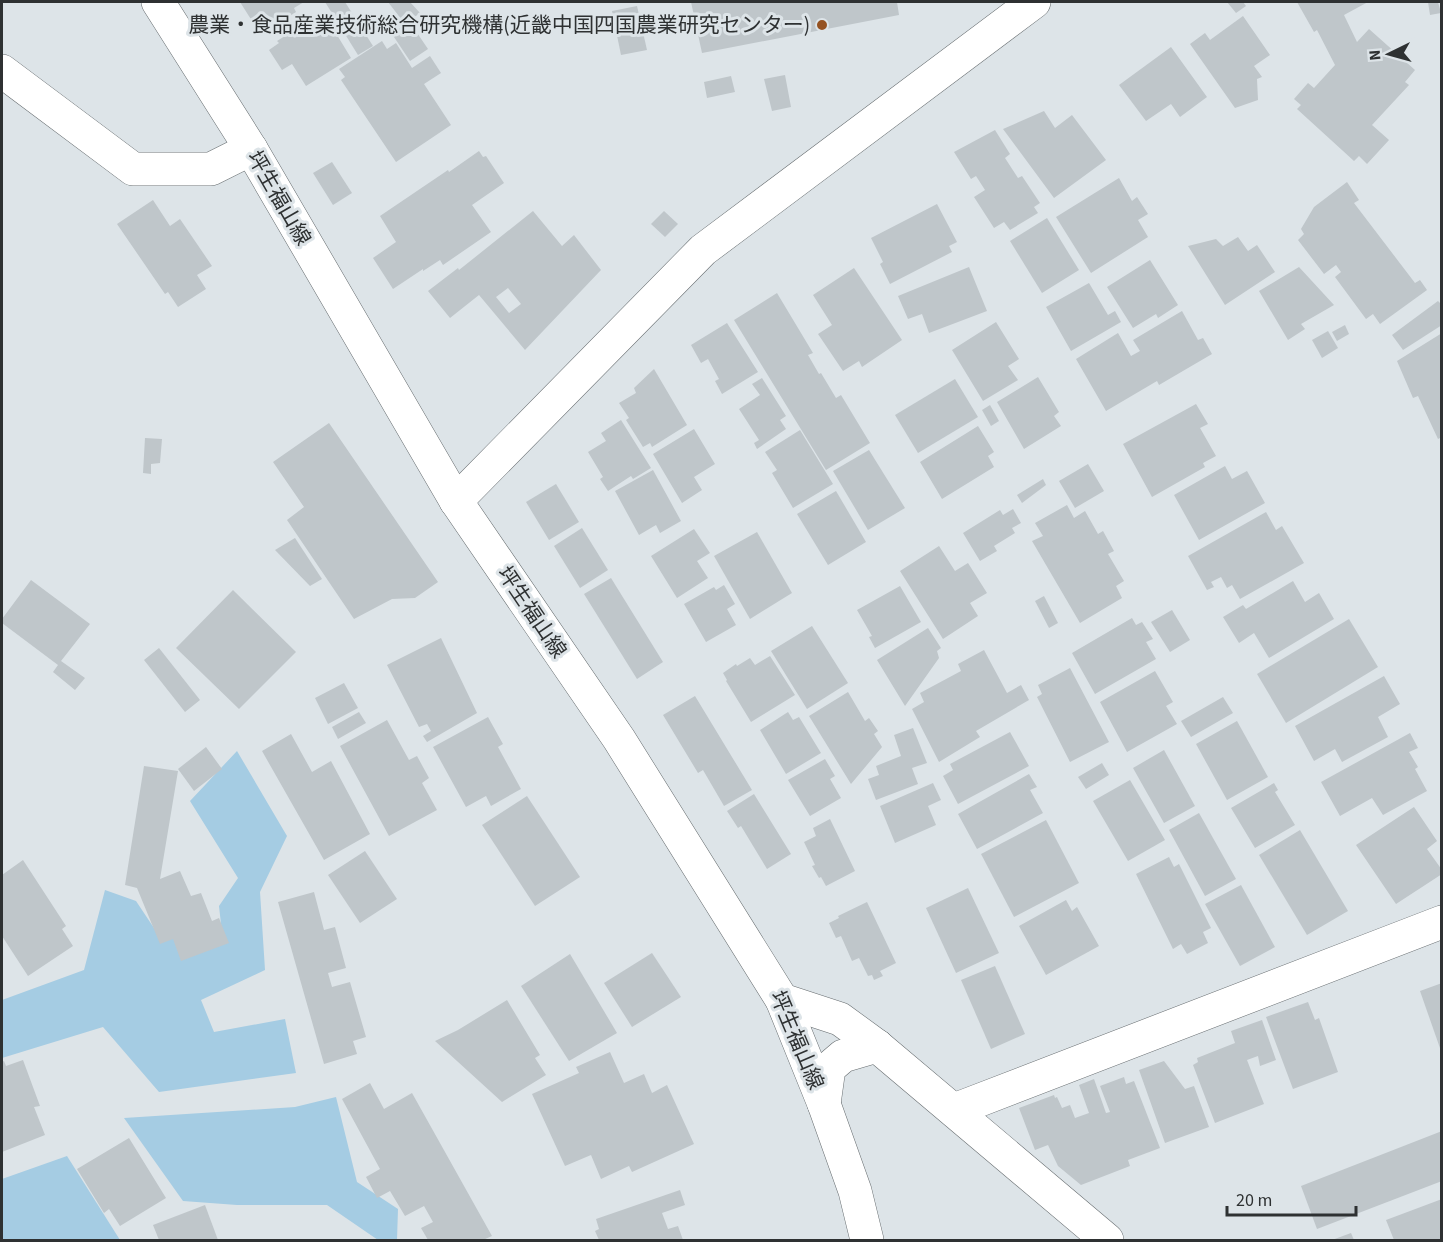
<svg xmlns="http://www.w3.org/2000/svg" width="1443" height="1242" font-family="'Source Sans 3','Noto Sans JP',sans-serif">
  <rect width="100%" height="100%" fill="#dde4e8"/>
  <g fill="#a5cce3">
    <polygon points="237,751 287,836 260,892 265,970 201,1000 214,1032 285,1019 296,1073 159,1092 103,1027 2,1058 2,1000 84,970 105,890 136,901 162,940 222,933 219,906 238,878 190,801"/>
    <polygon points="336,1097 357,1182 398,1209 397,1240 378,1240 327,1205 237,1205 183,1201 124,1118 295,1107"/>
    <polygon points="67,1156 120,1240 2,1240 2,1179"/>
  </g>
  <g fill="#bfc6ca" fill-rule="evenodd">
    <polygon points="240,2 304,2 294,8 296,12 261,35"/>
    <polygon points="325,2 345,2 373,46 358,55"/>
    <polygon points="388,2 410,2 420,13 409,21 428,49 410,61 392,34 405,24"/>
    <polygon points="691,2 897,2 899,15 702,53"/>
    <polygon points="1227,2 1243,2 1246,6 1236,13"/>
    <polygon points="1297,2 1368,2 1344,15 1357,42 1369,29 1415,70 1405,82 1409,85 1372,125 1389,140 1367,164 1359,156 1354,161 1297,109 1301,105 1294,99 1308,83 1314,88 1335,65 1317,30 1314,32"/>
    <polygon points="1428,2 1438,2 1441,13 1430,15"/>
    <polygon points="637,6 647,50 621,55 612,11"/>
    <polygon points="323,12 351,58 306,86 292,64 282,70 269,50 279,43 277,41"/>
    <polygon points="1243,16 1270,55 1254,66 1262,77 1257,79 1258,100 1235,108 1190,44 1205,33 1210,40"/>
    <polygon points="382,41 387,49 396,43 412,68 430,56 441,73 424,84 451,125 396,162 341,80 345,77 339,69"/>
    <polygon points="1171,47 1207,97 1180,117 1171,104 1146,121 1119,85"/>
    <polygon points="785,75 791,107 772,111 764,79"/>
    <polygon points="731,76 735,92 707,98 704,82"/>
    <polygon points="1044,111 1055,128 1072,115 1106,160 1054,198 1003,129"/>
    <polygon points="995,130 1010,154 1005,158 1018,178 1022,176 1040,203 1034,207 1038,213 1010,230 1004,222 994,228 974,197 985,190 976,176 971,179 954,152"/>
    <polygon points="479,151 483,157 486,156 504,183 472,205 491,232 443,265 440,260 423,271 423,269 393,289 373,258 396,242 380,216 448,170 449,172"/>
    <polygon points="332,162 352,193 333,205 313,173"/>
    <polygon points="1119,178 1132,201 1137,197 1148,214 1138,220 1148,237 1091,273 1056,217"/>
    <polygon points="1347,182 1359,200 1354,203 1415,283 1420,280 1427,290 1380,324 1373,314 1366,319 1335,277 1341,272 1336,265 1324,274 1298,240 1304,234 1301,229 1314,207"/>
    <polygon points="153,200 170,226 180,219 212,266 197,275 206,289 178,307 168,292 165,294 117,224"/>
    <polygon points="937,204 957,242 949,246 952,252 890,284 880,264 883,262 871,238"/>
    <path d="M533,211L562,246L574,235L601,270L525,350L479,295L450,318L428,291L458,268L459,270ZM508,288L521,304L509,313L496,297Z"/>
    <polygon points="664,211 678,224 665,237 651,224"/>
    <polygon points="1047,218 1079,270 1042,293 1010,241"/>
    <polygon points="1238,237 1248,251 1257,245 1275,272 1225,305 1188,246 1216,239 1223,246"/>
    <polygon points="1150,260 1178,305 1158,318 1156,314 1133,328 1107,287"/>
    <polygon points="969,267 987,311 929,333 922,314 908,319 898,296"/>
    <polygon points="1299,267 1334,305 1301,324 1305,329 1288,340 1259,291"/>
    <polygon points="854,268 902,340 862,367 859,361 843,371 818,334 832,325 813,295"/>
    <polygon points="1089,283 1108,315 1115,311 1121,322 1071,351 1046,307"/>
    <polygon points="777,293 813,353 808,355 819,374 821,373 836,398 841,395 870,443 826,470 734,320"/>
    <polygon points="1438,301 1442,305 1442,325 1403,350 1392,335"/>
    <polygon points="1182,311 1198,340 1203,338 1212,354 1159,385 1157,381 1106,411 1076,359 1118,333 1131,356 1140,351 1133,340"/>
    <polygon points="996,322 1019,359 1008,366 1018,380 983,401 952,350"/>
    <polygon points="727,323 758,372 722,394 715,381 719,379 708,359 701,363 691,345"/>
    <polygon points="1345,325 1349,334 1337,341 1332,332"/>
    <polygon points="1328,331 1338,348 1322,358 1312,340"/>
    <polygon points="1442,333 1442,437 1438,439 1418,396 1413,398 1397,361"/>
    <polygon points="654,369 687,425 652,447 650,443 643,447 626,420 629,418 619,403 636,393 634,388"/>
    <polygon points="1038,377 1059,412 1054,416 1061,426 1024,449 997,402"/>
    <polygon points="762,378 786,416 780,420 786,429 757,449 754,443 759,440 739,409 760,395 752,384"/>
    <polygon points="955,379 978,417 918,453 895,415"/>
    <polygon points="1196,404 1208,424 1200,428 1216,456 1203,463 1205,467 1152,497 1123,444"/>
    <polygon points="990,405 999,421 991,426 982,410"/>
    <polygon points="621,420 651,468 633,479 631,476 608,491 600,479 603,477 588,452 606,441 601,433"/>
    <polygon points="329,423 438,582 415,598 392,599 354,619 287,520 304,507 273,462"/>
    <polygon points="978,426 994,452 988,456 994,467 942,499 920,462"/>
    <polygon points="694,429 715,464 694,477 702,490 682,503 653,454"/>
    <polygon points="800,430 833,484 793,508 772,473 777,470 765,452"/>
    <polygon points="145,438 162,439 160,463 151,464 151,474 143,473"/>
    <polygon points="869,450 905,508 868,530 833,471"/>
    <polygon points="1088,464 1104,491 1075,508 1059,481"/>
    <polygon points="1225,466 1232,479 1247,471 1265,503 1199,540 1174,495"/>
    <polygon points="653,470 681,521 660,533 656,525 639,535 615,491"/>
    <polygon points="1043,479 1046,485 1022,503 1017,495"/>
    <polygon points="556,484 579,522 549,540 526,502"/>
    <polygon points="836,491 866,542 828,565 797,514"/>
    <polygon points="1067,505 1074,518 1085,511 1098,534 1103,531 1114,551 1108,554 1124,581 1116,586 1122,598 1080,623 1032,541 1043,536 1035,523"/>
    <polygon points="1013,509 1021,523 1012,528 1015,533 994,546 997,551 980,561 963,533 1000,510 1003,515"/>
    <polygon points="1266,512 1276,530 1282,526 1304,563 1240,599 1232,585 1227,588 1221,577 1211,582 1214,587 1207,590 1188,556"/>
    <polygon points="582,528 608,570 580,588 554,546"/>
    <polygon points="694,529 710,553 697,561 708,578 677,598 651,556"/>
    <polygon points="757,532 792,593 750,619 714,556"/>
    <polygon points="295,538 322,579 310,586 275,550"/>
    <polygon points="939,546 955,571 968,563 987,593 970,603 978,616 943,639 900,571"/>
    <polygon points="611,578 663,662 637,679 584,594"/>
    <polygon points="31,580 90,624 61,661 85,678 75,690 53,672 58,665 2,623 2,619"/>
    <polygon points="1293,581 1305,602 1319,593 1334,619 1269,658 1254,633 1239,643 1223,617 1243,605 1246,609"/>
    <polygon points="724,585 735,604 727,609 736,625 706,642 684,604 714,587 716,590"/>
    <polygon points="900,586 921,622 875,648 869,637 872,636 857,610"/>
    <polygon points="233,590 296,652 239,709 176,648"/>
    <polygon points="1044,596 1058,623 1049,628 1035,601"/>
    <polygon points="1172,610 1190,640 1170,652 1151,622"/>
    <polygon points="1132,618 1136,625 1142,622 1153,639 1146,642 1156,659 1095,694 1072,653"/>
    <polygon points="1349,619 1378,667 1286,723 1257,674"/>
    <polygon points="812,626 848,683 807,709 771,651"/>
    <polygon points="928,628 941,648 937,651 939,658 905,706 877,660"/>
    <polygon points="441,638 477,713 427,742 423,736 431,731 427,724 419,727 387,665"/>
    <polygon points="159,648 200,700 185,712 144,660"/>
    <polygon points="984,650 1007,693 1021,685 1029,700 976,731 980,737 939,762 912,709 924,702 920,693 961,671 958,664"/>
    <polygon points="770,656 795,695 751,722 726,681 727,680 723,673 736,664 737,666 750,658 755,665"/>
    <polygon points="1070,668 1109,742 1070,762 1037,697 1042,694 1038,685"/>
    <polygon points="1155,671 1173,702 1166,706 1177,724 1127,752 1100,702"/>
    <polygon points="1384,676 1400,704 1378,717 1388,737 1342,762 1335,749 1314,761 1295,726"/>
    <polygon points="344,683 358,708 328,724 315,698"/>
    <polygon points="848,692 865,721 869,718 878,731 874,734 882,747 851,784 809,716"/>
    <polygon points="695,696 752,790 724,806 703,770 698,773 663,715"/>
    <polygon points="1223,697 1233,713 1191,737 1181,721"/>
    <polygon points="359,712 366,723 338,739 332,727"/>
    <polygon points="788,712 793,720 799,717 821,753 786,774 760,730"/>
    <polygon points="488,717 503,744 498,747 521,789 491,806 486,796 466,807 433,747"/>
    <polygon points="387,720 409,760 417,756 429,778 422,783 437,810 389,836 340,746"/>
    <polygon points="1237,721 1268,777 1227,800 1196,744"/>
    <polygon points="913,728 927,763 912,768 918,784 876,800 868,779 879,775 876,766 901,756 894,735"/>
    <polygon points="1010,732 1029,766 958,804 943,776 953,770 950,764"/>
    <polygon points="1410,733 1418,748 1409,752 1418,767 1415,769 1427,791 1383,815 1372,798 1340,816 1321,782"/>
    <polygon points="291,734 312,772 331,761 370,834 324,860 262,751"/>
    <polygon points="206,747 222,769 194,791 178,769"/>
    <polygon points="1164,750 1195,806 1164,823 1133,768"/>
    <polygon points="825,759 835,776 830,779 841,798 810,816 788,780"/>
    <polygon points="1102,763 1109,775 1086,789 1078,777"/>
    <polygon points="144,766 178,771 160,879 180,871 191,896 201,893 212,921 219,918 229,943 181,961 173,939 160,944 137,888 125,885"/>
    <polygon points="1029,774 1037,787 1030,790 1043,813 977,849 958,814"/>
    <polygon points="1130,780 1165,840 1128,861 1093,801"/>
    <polygon points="933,783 941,800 928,806 936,825 895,843 880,806"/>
    <polygon points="1274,783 1278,790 1275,792 1295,825 1255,848 1231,808"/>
    <polygon points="754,794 791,854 767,869 741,826 738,828 727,811"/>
    <polygon points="527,796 580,877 535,906 482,825"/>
    <polygon points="1414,807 1437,841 1427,849 1442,870 1442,874 1396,904 1356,845"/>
    <polygon points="1199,813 1236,879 1205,896 1169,830"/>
    <polygon points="830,819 855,871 826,886 821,877 819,878 812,866 815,865 804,842 816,836 813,828"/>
    <polygon points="1046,820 1079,883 1014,917 981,854"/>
    <polygon points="1300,830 1348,911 1307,935 1259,855"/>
    <polygon points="365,851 397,899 360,923 328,875"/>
    <polygon points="1169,857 1174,867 1179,864 1211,928 1203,932 1208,943 1187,954 1181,944 1173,949 1136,874"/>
    <polygon points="23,860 66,926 62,929 73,946 28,976 2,936 2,875"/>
    <polygon points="1241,885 1275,947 1240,966 1205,904"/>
    <polygon points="968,888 999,953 956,973 926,908"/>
    <polygon points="314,892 324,930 335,927 346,968 328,973 332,987 350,982 366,1037 353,1041 357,1054 324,1064 278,902"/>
    <polygon points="1066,900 1072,911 1077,907 1099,946 1046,975 1019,926"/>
    <polygon points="867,902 896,963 880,971 883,976 874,980 872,975 868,976 859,958 852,961 841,936 836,938 829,923 839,918 838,916"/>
    <polygon points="652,953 681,997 632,1027 604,983"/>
    <polygon points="570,954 617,1033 569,1061 521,986"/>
    <polygon points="995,966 1025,1034 991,1049 961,980"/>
    <polygon points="1442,983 1442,1051 1441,1051 1420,991"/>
    <polygon points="507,1000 540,1055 535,1058 546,1075 502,1102 435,1041 458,1030"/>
    <polygon points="1308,1002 1315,1020 1319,1018 1338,1072 1293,1089 1266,1017"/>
    <polygon points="1262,1020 1276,1060 1260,1066 1258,1056 1247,1060 1264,1104 1215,1123 1193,1065 1198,1062 1197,1058 1235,1043 1231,1031"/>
    <polygon points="610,1052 624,1083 644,1074 652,1093 667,1085 694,1144 632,1172 629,1166 601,1179 591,1155 565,1166 532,1094 579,1073 576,1067"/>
    <polygon points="23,1060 40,1106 34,1107 45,1135 2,1152 2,1062 4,1061 6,1066"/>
    <polygon points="1164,1061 1185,1089 1194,1086 1209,1127 1165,1143 1139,1070"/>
    <polygon points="1124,1077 1126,1084 1134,1081 1160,1148 1128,1160 1130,1166 1081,1185 1058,1166 1048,1145 1035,1150 1019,1108 1054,1095 1055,1098 1057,1097 1062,1108 1070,1105 1075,1118 1089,1113 1079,1085 1094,1079 1106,1113 1110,1112 1100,1086"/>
    <polygon points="370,1083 384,1109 412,1093 492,1236 483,1240 428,1240 421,1228 433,1222 424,1206 405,1216 390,1191 377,1198 366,1177 380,1169 342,1099"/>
    <polygon points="1442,1131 1442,1181 1317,1229 1301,1186"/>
    <polygon points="129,1138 166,1198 120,1226 109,1209 104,1213 77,1169"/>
    <polygon points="680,1190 685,1205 662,1213 668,1229 678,1226 683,1240 599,1240 595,1231 599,1229 596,1219"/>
    <polygon points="1442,1199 1442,1240 1394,1240 1386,1220"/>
    <polygon points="205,1205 218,1240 159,1240 153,1225"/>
    <polygon points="1351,1233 1354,1240 1332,1240"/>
  </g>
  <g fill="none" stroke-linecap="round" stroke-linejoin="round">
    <g stroke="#676d70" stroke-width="34">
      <g id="minor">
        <polyline points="2,71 133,169 211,169 251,149"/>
        <polyline points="456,501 703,250 1034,2"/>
        <polyline points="782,1000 840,1019 877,1046 1107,1240"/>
        <polyline points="824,1104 829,1068 843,1056 877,1046"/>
        <polyline points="954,1110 1442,922"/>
      </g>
    </g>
    <g stroke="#676d70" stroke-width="34">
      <polyline id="major" points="158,2 251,149 456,501 619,739 782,1000 824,1104 855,1191 867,1240"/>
    </g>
    <use href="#minor" stroke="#fff" stroke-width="33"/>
    <use href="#major" stroke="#fff" stroke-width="33"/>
  </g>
  <circle fill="#955221" stroke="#dde4e8" stroke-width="2" cx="822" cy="25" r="6"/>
  <g text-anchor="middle" stroke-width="6" stroke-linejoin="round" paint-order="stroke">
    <g font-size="21" fill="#2e3132" stroke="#dde4e8" text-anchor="end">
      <text x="810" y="32">農業・食品産業技術総合研究機構(近畿中国四国農業研究センター)</text>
    </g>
    <g font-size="21" fill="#2e3132" stroke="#dde4e8">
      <text transform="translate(279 198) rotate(60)" y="7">坪生福山線</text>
      <text transform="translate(532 612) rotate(56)" y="7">坪生福山線</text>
      <text transform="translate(797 1040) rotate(67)" y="7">坪生福山線</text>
    </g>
  </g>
  <rect width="1443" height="1242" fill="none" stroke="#2e3132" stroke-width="6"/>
  <g transform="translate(1389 54) rotate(265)" stroke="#dde4e8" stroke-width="4.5" paint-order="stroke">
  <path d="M0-4.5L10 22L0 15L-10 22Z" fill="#2e3132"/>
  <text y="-9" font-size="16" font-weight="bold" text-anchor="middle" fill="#2e3132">N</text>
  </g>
  <path d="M1227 1206v9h129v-9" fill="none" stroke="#2e3132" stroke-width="3"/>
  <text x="1236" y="1206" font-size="18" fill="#2e3132" stroke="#dde4e8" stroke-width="4.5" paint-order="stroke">20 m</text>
</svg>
